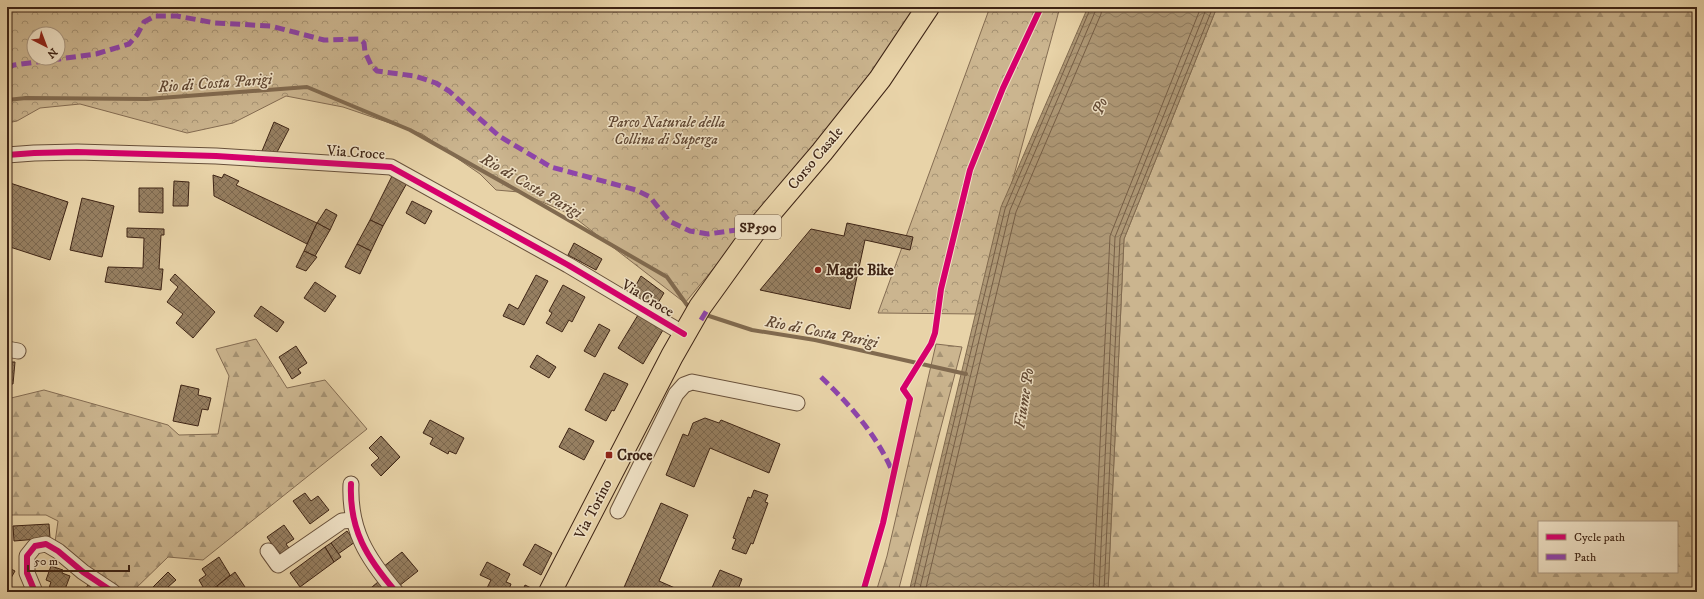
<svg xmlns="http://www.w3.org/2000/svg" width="1704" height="599" font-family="'IM FELL DW Pica',serif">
  <defs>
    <pattern id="forest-firs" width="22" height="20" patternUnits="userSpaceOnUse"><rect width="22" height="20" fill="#cbb58f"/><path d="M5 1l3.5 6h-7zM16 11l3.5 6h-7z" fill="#a69374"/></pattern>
    <pattern id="park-crowns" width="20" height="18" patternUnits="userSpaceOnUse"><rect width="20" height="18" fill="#cbb58f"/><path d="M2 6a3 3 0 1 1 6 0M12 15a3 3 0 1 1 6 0" fill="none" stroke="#a69374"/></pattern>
    <pattern id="water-waves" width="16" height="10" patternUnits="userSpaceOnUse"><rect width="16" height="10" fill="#ae9876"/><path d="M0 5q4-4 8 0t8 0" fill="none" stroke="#8f7c60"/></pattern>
    <pattern id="building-cross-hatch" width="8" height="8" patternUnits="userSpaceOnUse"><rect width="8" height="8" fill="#967f61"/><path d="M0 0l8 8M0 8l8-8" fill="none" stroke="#7c684f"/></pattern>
  </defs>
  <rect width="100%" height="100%" fill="#e8d3a8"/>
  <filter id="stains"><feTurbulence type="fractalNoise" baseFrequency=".005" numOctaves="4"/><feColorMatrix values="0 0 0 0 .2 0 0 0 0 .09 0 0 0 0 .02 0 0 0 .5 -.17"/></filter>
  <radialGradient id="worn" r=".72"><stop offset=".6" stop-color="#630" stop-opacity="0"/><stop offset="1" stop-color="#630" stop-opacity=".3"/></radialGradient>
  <g fill="url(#forest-firs)" stroke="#846c52" fill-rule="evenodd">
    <path d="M1217,7H1697V592H1108L1124,239ZM1539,522H1677V572H1539Z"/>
    <polygon points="256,339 287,388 325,380 367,429 203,560 168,557 133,591 81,577 53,557 58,521 46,515 9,515 7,517 7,399 44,390 168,425 179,435 218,434 229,376 216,349"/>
    <polygon points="936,344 962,347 898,592 876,592 887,556"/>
  </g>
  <g fill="url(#park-crowns)" stroke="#846c52" fill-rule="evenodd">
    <path d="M7,7H920L875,72L685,303L570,214L519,192L496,190L480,174L422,134L343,107L286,96L233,123L187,133L80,104L40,108L17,121L7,123ZM34,34H58V58H34Z"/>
    <polygon points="990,7 1060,7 976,314 878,313"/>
  </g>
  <polygon fill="url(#water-waves)" stroke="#816a4f" points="1088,7 1217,7 1124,239 1108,592 909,592 1001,207"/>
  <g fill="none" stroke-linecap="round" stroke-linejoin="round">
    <g stroke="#765e46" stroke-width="1">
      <polyline points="913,592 1005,209 1091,7"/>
      <polyline points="919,592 1010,210 1095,12 1096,7"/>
      <polyline points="925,592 1016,212 1101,14 1102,7"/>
      <polyline points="1093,592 1110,236 1201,7"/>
      <polyline points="1099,592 1115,237 1207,7"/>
      <polyline points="1104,592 1120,238 1213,7"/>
    </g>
    <g stroke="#816a4f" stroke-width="4">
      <polyline points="7,100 26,98 147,99 307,87 410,130 520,192 667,277 687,305 691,307"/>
      <polyline points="703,314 752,330 815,340 966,374"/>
    </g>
  </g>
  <g fill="url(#building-cross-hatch)" stroke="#3e2415">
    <polygon points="274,122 289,129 275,156 262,151"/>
    <polygon points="224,174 239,181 236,185 317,223 307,244 214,196 213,175 222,178"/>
    <polygon points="392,176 407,183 383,226 370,220"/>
    <polygon points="174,181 189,182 188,206 173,206"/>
    <polygon points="7,182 68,202 50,260 7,246"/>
    <polygon points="139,188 163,188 163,213 139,212"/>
    <polygon points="82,198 114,206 102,257 70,250"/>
    <polygon points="412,201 432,211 425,224 406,213"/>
    <polygon points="326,209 337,215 330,230 317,223"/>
    <polygon points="370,220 383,226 371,251 357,244"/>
    <polygon points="317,223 330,230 315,256 304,251"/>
    <polygon points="847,223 913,237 910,250 865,240 850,309 760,290 811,229 844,236"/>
    <polygon points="127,228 164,229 164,235 161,235 159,269 163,269 161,290 105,282 108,267 143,268 144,238 127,237"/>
    <polygon points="574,243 602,259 596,270 568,255"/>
    <polygon points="357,244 371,251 360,274 345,267"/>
    <polygon points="304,251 317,257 306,271 296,267"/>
    <polygon points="175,274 215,312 193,338 176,323 183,314 167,302 178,287 170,280"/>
    <polygon points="536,275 548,281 524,325 503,316 509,304 518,309"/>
    <polygon points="641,276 664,293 655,308 631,294"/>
    <polygon points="315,282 336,296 325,312 304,298"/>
    <polygon points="563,285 585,297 572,322 569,320 562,332 546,323 552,313 549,311"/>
    <polygon points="261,306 284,322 277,332 254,316"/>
    <polygon points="638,315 663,330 643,364 618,348"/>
    <polygon points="599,324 610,330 595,357 584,351"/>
    <polygon points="296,346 307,363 298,369 301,373 292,379 279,357"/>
    <polygon points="537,355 556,367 549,378 530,367"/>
    <polygon points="7,362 15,362 13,384 7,384"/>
    <polygon points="604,373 628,384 614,411 612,410 606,421 585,410"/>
    <polygon points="181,385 199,389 198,395 211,398 208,410 202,409 198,426 173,421"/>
    <polygon points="705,418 719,423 721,420 780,444 769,473 710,448 694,487 666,475 683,434 688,436 693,423"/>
    <polygon points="430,420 464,438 456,454 449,451 448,454 430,444 433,438 423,433"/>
    <polygon points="569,428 594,441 584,460 559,447"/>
    <polygon points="381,436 400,457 381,476 371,465 379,458 369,448"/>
    <polygon points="754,490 768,495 765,502 768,503 753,544 751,543 746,554 732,549 736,539 733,538 748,497 751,498"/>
    <polygon points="305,493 311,501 318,496 329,510 310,524 293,501"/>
    <polygon points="661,503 688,515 659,581 684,592 622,592"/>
    <polygon points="49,524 50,538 14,541 13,526"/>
    <polygon points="284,525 294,539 286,544 291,551 281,557 267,537"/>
    <polygon points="347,531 355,542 338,554 331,543"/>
    <polygon points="331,543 341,557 334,562 325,547"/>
    <polygon points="535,544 552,553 541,575 523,565"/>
    <polygon points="325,547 334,562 300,587 290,573"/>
    <polygon points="402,552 418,571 399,586 383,567"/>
    <polygon points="219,557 230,575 217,586 206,592 199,580 206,575 202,569"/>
    <polygon points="487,562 510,574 506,582 511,584 508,592 493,592 493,591 487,588 491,580 480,575"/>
    <polygon points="51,566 63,570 62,573 70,576 64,592 59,592 49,588 51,582 46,580"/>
    <polygon points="7,567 15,571 7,585"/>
    <polygon points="720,570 742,579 737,592 710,592"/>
    <polygon points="168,572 176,580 168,587 173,592 148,592"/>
    <polygon points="235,572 245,587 238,592 221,592 217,586"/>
    <polygon points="378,582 387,592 366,592"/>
    <polygon points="88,585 97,592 83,592"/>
    <polygon points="525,585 537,591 536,592 522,592"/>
    <polygon points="441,587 446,592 436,592"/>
  </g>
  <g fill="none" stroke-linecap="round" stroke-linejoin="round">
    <g stroke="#68503a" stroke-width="17">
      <g id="minor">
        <polyline points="7,155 34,153 77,152 216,156 391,167 568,265 684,334"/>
        <polyline points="7,349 18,351"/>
        <path d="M351,484C349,530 367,558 396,592"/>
        <polyline points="618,511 676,394 684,385 692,382 797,403"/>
        <polyline points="268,551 278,565 342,521 353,520"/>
        <polyline points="35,592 27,573 27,556 35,546 46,544 58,551 83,572 113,592"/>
      </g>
    </g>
    <g stroke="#3e2415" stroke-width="24">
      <polyline id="primary" points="550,592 672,356 700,307 754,232 822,152 880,79 928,7"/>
    </g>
    <use href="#minor" stroke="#f0e2c6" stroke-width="15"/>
    <use href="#primary" stroke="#e8d3a8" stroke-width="22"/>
    <g stroke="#8e44ad" stroke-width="5" stroke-dasharray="10 5" stroke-linecap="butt">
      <polyline points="7,68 14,65 96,54 129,44 137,35 144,22 155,16 177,16 215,23 271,26 324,40 360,39 364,43 365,52 371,65 377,71 415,76 436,83 449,91 499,136 551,167 636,190 650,197 669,221 690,231 708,234 737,230 747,230 754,232"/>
      <polyline points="701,320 707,310"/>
      <path d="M821,377C850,405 877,435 893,473"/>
    </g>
    <g stroke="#f0e2c6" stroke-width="8">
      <g id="cycleway">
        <polyline points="7,155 34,153 77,152 216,156 391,167 568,265 684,334"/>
        <path d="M351,484C349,530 367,558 396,592"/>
        <polyline points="35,592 27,573 27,556 35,546 46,544 58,551 83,572 113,592"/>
        <polyline points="863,592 883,523 910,399 903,389 931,344 935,333 941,289 970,170 1003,88 1041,7"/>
      </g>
    </g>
    <use href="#cycleway" stroke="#d6006c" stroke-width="6"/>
  </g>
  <g fill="#8f2418" stroke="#f0e2c6" stroke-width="1.5">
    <circle cx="818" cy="270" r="4"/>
    <rect x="605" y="451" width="8" height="8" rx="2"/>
  </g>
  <g text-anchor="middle" stroke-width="3" stroke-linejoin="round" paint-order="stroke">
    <rect fill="#f0e2c6" stroke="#735d4a" stroke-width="1" x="735" y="215" width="46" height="24" rx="3"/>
    <g font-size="14" font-weight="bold" fill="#3e2415">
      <text x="758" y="232">SP590</text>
    </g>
    <g font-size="15" font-style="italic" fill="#614834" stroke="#f0e2c6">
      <text x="666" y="127">Parco Naturale della<tspan x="666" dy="17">Collina di Superga</tspan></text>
    </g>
    <g font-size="15" fill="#3e2415" stroke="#f0e2c6">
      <text transform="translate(356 152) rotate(4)" y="5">Via Croce</text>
      <text transform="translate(815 158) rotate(-50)" y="5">Corso Casale</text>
      <text transform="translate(648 298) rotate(31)" y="5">Via Croce</text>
      <text transform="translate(593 509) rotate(-63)" y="5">Via Torino</text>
    </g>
    <g font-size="15" font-weight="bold" fill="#3e2415" stroke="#f0e2c6" text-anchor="start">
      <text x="826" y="275">Magic Bike</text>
      <text x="617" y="460">Croce</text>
    </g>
    <g font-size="16" font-style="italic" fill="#604732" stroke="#f0e2c6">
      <text transform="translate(215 82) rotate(-4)" y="6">Rio di Costa Parigi</text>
      <text transform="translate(1099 106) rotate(-66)" y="6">Po</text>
      <text transform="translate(532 185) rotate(30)" y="6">Rio di Costa Parigi</text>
      <text transform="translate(822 331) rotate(11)" y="6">Rio di Costa Parigi</text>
      <text transform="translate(1023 398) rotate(-81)" y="6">Fiume Po</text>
    </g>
  </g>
  <rect width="1704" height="599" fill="none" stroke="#e8d3a8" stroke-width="24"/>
  <rect x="8" y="8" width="1688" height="583" fill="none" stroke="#3e2415" stroke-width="2"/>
  <rect x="12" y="12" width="1680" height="575" fill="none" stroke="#3e2415"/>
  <rect x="1538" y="521" width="140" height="52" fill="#f0e2c6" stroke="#a9967f"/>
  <rect x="1546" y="534" width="20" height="6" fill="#d6006c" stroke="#a9967f"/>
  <text x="1574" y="541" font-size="12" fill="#3e2415">Cycle path</text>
  <rect x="1546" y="554" width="20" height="6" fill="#8e44ad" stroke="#a9967f"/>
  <text x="1574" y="561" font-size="12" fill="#3e2415">Path</text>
  <g transform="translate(46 46) rotate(138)"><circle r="19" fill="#f0e2c6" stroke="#a9967f"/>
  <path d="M0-3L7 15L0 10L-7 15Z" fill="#8f2418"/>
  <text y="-6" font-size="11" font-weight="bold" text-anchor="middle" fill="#3e2415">N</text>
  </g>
  <path d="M28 565v6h101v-6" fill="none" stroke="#3e2415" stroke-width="2"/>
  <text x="34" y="565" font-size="12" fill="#3e2415" stroke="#f0e2c6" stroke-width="3" paint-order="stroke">50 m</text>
  <rect width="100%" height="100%" filter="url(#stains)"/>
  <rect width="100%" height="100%" fill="url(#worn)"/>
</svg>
